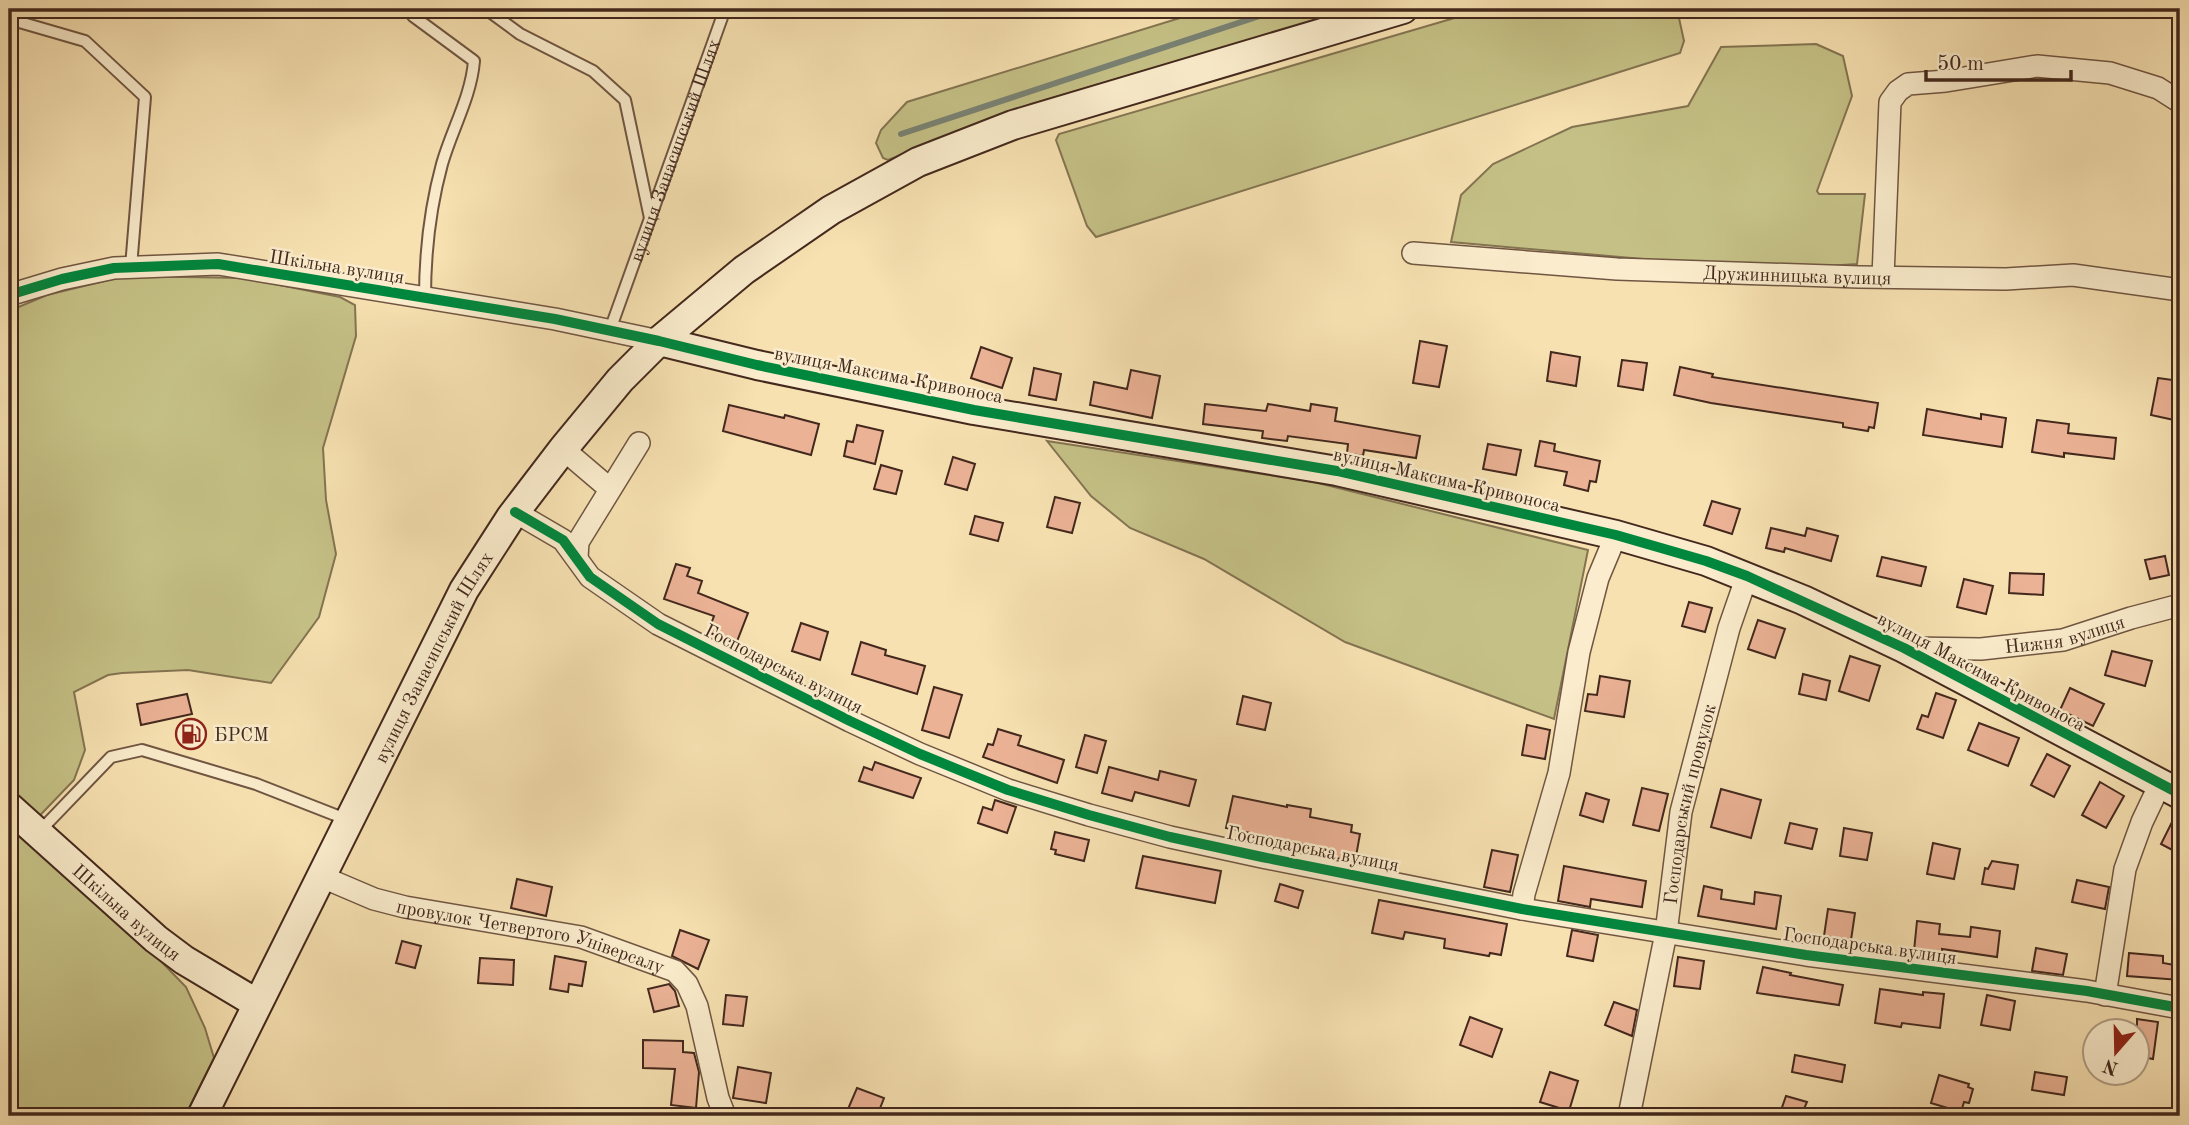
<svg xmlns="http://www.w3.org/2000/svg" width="2189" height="1125" font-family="'Old Standard TT',serif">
  <rect width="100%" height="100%" fill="#f7e1b1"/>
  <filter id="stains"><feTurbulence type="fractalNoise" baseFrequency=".00286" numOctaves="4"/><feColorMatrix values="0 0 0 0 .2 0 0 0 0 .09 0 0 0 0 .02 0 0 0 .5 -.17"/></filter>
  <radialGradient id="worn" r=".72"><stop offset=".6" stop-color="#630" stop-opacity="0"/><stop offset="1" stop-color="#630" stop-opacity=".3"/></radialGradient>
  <g fill="#c5c186" stroke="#847452" stroke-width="2">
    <polygon points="1209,9 1356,9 1031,104 888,160 883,158 876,143 881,130 907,102"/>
    <polygon points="1485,9 1677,9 1684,41 1680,53 1096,237 1087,226 1056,140 1059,134"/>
    <polygon points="1816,44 1843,56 1852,96 1817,191 1819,194 1865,194 1857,264 1767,270 1451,242 1461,195 1493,164 1572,127 1688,106 1721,47"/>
    <polygon points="125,276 244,278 340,297 355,305 356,336 323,448 326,500 336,554 319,617 271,683 188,670 122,673 108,675 74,692 85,750 74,780 23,833 150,950 186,987 205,1028 214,1058 185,1116 9,1116 9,311 47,295"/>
    <polygon points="1047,441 1314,482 1588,550 1554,719 1345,642 1204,559 1130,528 1091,496"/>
  </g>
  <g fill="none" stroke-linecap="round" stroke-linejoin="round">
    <polyline stroke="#798273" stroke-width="6" points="901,134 1281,9"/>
  </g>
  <g fill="#ebb295" stroke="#43281d" stroke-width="2">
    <polygon points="1420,341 1447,346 1439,387 1413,383"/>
    <polygon points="981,347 1012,358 1002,388 971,378"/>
    <polygon points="1551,352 1580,357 1576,386 1547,381"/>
    <polygon points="1622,360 1647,363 1643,390 1618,386"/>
    <polygon points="1680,367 1713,374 1712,377 1878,403 1874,428 1869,427 1868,431 1843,427 1843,423 1711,403 1674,395"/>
    <polygon points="1034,368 1061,374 1056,400 1029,395"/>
    <polygon points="1131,370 1160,376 1152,418 1090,405 1094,382 1127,389"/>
    <polygon points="2158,378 2180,381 2174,420 2151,415"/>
    <polygon points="1205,404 1266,411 1268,404 1310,411 1311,404 1337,408 1335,421 1420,436 1416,458 1364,450 1363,456 1347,453 1348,444 1288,436 1287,441 1262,438 1263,431 1203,424"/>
    <polygon points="729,405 784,418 785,415 819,424 811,455 723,431"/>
    <polygon points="1927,409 1981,419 1981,414 2006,418 2002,447 1923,435"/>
    <polygon points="2037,420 2069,424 2068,433 2116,438 2114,459 2064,453 2064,457 2032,452"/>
    <polygon points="857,425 883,431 875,464 844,456 847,441 853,442"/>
    <polygon points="1540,441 1555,444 1554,451 1600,461 1596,482 1590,481 1588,491 1564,485 1567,472 1535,466"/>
    <polygon points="1488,444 1521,450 1516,475 1483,469"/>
    <polygon points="953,457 975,464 967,490 945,484"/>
    <polygon points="881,465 902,471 896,494 874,489"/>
    <polygon points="1055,497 1080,503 1072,533 1047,527"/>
    <polygon points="1712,501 1740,509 1732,534 1704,525"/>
    <polygon points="975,516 1003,523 998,541 970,534"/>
    <polygon points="1771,528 1805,536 1807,528 1838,536 1831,561 1785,548 1784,552 1766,548"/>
    <polygon points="2165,556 2169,575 2150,579 2145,560"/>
    <polygon points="1882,557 1926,567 1921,586 1877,576"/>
    <polygon points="676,564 690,568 687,576 702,581 698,593 748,613 736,644 708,632 714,616 664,599"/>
    <polygon points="2010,573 2044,574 2043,595 2009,593"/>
    <polygon points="1964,579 1993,586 1986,614 1957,607"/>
    <polygon points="1689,602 1712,608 1705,632 1682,626"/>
    <polygon points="1758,620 1785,629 1775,658 1748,649"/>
    <polygon points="801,623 828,632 820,660 792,651"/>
    <polygon points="861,642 886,650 885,655 925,666 917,694 852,674"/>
    <polygon points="2112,651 2152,661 2145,686 2105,675"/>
    <polygon points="1850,656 1880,666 1869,701 1839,691"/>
    <polygon points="1803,674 1830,681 1826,700 1799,694"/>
    <polygon points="1600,676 1630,681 1624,717 1585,711 1588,694 1597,695"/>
    <polygon points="934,687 962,695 949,738 922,730"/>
    <polygon points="2070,688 2104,704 2093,726 2060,710"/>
    <polygon points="1936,693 1956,700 1943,738 1917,729 1922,715 1928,717"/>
    <polygon points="187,694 192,714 141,725 137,704"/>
    <polygon points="1243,696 1271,703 1265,730 1237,724"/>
    <polygon points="1979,723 2019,738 2008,766 1968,750"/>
    <polygon points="1527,725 1550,730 1545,759 1522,755"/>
    <polygon points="998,729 1021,736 1018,745 1064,760 1057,783 983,757 988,744 993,745"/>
    <polygon points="1085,735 1106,741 1097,773 1076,767"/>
    <polygon points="2047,754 2070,766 2054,797 2031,785"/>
    <polygon points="875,762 921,778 913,798 859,781 864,767 872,770"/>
    <polygon points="1109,767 1158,780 1160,771 1196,780 1189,806 1135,792 1132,801 1102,793"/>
    <polygon points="2100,782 2124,796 2106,828 2082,815"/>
    <polygon points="1642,788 1668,794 1659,831 1633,825"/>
    <polygon points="1721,789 1761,800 1751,838 1711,827"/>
    <polygon points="1586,793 1609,800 1603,822 1580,815"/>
    <polygon points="1233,796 1287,807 1287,805 1311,809 1310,817 1352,825 1351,832 1360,834 1355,862 1326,856 1327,849 1226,828"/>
    <polygon points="995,800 1016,807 1007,833 978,823 983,807 992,810"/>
    <polygon points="2178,810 2180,811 2180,854 2161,844"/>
    <polygon points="1790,823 1817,829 1812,849 1785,843"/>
    <polygon points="1844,828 1872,833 1867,860 1840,856"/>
    <polygon points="1055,832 1089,840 1084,861 1055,854 1056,850 1051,849"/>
    <polygon points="1933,843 1960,849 1954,879 1927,874"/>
    <polygon points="1492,850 1518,855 1510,892 1484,887"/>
    <polygon points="1143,856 1221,871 1215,903 1136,888"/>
    <polygon points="1992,861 2018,865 2014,889 1982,884 1985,868 1988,869"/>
    <polygon points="1564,866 1646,881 1642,907 1591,899 1590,907 1558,901"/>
    <polygon points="517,879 552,887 546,916 511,908"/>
    <polygon points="2077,880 2109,887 2105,909 2072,902"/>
    <polygon points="1280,884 1303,891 1298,908 1275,901"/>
    <polygon points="1704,886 1722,890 1721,899 1754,904 1755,892 1781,896 1776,929 1698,916"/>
    <polygon points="1379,900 1507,924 1501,955 1490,953 1489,956 1444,948 1445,939 1405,932 1403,939 1372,933"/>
    <polygon points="1828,909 1855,913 1851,940 1824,936"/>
    <polygon points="1917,921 1940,924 1939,934 1970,937 1971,927 2000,931 1997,957 1942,949 1942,954 1914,951"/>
    <polygon points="680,930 709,940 698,969 672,956"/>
    <polygon points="1572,930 1598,935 1593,961 1567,956"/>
    <polygon points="402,941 421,946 415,968 396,963"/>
    <polygon points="2036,948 2067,954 2063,975 2032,971"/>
    <polygon points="2129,953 2163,956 2163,963 2180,966 2180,980 2127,976"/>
    <polygon points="555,956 586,962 582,986 569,984 568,992 550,989"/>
    <polygon points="1678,957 1704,961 1700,989 1674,986"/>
    <polygon points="480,958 514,960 513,985 478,983"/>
    <polygon points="1763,967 1791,973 1790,975 1843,985 1839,1005 1757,993"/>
    <polygon points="669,984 675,991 679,1006 654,1012 648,989"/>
    <polygon points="1880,989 1923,995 1923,992 1944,994 1940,1028 1902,1023 1901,1027 1875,1023"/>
    <polygon points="726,995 747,997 743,1026 723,1024"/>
    <polygon points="1987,995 2015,1001 2010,1030 1981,1025"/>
    <polygon points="1614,1002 1637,1010 1632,1036 1605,1025"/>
    <polygon points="1470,1017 1502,1029 1492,1057 1460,1045"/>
    <polygon points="2137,1019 2158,1022 2153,1059 2137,1056"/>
    <polygon points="643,1040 683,1041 683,1052 694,1053 699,1072 696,1108 671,1105 675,1069 643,1068"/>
    <polygon points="1795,1055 1845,1065 1842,1082 1792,1072"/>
    <polygon points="738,1067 771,1073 766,1103 733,1098"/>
    <polygon points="1550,1072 1578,1081 1569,1111 1540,1102"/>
    <polygon points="2035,1072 2067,1077 2064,1095 2032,1090"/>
    <polygon points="1939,1075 1969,1084 1968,1087 1973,1089 1969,1103 1964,1102 1961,1112 1931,1103"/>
    <polygon points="857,1088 884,1098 877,1116 845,1116"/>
    <polygon points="1786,1096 1807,1102 1801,1116 1779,1116"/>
  </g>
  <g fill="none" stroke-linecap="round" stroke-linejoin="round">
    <g stroke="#705642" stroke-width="14">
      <g id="lane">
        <path d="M408,9L413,16L474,61C471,97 452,129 442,164C430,208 425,252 425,298"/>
        <polyline points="486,9 520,34 593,71 625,100 650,218"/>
        <polyline points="9,19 85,41 145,97 131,267"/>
        <path id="s1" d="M610,330L725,9"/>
        <polyline points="38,833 111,757 142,750 256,784 348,820"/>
      </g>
    </g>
    <g stroke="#705642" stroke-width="24">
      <g id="street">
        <path id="s2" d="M1413,253L1617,269L1859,277L2006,279L2073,275L2180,290"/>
        <polyline points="1883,277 1890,102 1898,91 1908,84 1946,81 2037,66 2110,73 2158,88 2180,102"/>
        <polyline points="9,295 62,279 114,268 218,264 555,319 659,341"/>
        <polyline points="563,449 610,489"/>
        <polyline points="515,512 563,540 590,577 658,624 850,721 920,754 1008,790 1089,815 1170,837 1262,857 1522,909 1806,955 2087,991 2180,1008"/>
        <polyline points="577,557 578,542 639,443"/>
        <path id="s3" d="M1908,648L1981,649L2063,640L2131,618L2180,605"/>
        <path id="s4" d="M320,876L374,899L405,907L581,937L675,971L687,984L697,1006L718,1098L725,1116"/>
        <polyline points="1522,909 1524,894 1559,773 1579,652 1598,578 1616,535"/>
        <polyline points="2105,995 2125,869 2142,822 2160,784"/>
        <path id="s5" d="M1629,1116L1666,933L1681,812L1729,628L1747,576"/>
      </g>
    </g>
    <g stroke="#43281d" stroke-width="32">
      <g id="secondary">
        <polyline points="659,341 757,365 974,410 1337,471 1616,535 1706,561 1803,600 1904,648 2180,794"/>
        <path id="s6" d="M9,807L156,939L184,960L256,1003"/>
        <path id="s7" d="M202,1116L464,590L511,517L563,449L620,380L659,341L744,270L831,210L918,162L1013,125L1403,9"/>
      </g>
    </g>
    <use href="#lane" stroke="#faeccc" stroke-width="10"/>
    <use href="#street" stroke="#faeccc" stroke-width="21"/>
    <use href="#secondary" stroke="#faeccc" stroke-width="28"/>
    <g stroke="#faeccc" stroke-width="15">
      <g id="cycleway">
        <polyline points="9,295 62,279 114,268 218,264 555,319 659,341 757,365 974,410 1337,471 1616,535 1706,561 1747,576 1904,648 2180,794"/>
        <polyline points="515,512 563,540 590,577 658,624 850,721 920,754 1008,790 1089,815 1170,837 1262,857 1522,909 1806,955 2087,991 2180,1008"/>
      </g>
    </g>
    <use href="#cycleway" stroke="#00873e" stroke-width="10"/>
  </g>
  <defs>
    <g id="fuel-ring" transform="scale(1.575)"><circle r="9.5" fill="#faeccc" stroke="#8f2418" stroke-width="1.5"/><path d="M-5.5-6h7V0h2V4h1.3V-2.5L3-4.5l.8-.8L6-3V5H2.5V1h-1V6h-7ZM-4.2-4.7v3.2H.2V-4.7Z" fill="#8f2418"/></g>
  </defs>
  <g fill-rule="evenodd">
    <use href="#fuel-ring" x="191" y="734"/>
  </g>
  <g text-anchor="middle" stroke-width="5" stroke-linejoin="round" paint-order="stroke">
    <g font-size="19" fill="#43281d" stroke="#faeccc">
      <text dy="7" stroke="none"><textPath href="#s1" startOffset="191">вулиця Занасипський Шлях</textPath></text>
      <text transform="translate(337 266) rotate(9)" y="7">Шкільна вулиця</text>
      <text dy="7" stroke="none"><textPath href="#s2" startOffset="385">Дружинницька вулиця</textPath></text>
      <text transform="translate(889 374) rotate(11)" y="7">вулиця Максима Кривоноса</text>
      <text transform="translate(1447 479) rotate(13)" y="7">вулиця Максима Кривоноса</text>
      <text dy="7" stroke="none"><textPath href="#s3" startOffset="158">Нижня вулиця</textPath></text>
      <text dy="7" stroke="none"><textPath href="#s7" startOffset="514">вулиця Занасипський Шлях</textPath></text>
      <text transform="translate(784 668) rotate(27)" y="7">Господарська вулиця</text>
      <text transform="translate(1982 671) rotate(28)" y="7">вулиця Максима Кривоноса</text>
      <text dy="7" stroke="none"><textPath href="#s5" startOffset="318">Господарський провулок</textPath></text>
      <text transform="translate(1313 848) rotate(11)" y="7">Господарська вулиця</text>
      <text dy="7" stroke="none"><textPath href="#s6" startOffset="158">Шкільна вулиця</textPath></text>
      <text dy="7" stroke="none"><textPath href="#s4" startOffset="220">провулок Четвертого Універсалу</textPath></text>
      <text transform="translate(1870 945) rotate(8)" y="7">Господарська вулиця</text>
    </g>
    <g font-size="19" fill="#43281d" stroke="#faeccc" text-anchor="start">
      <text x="214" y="741">БРСМ</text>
    </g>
  </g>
  <rect width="2189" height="1125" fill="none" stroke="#f7e1b1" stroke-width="35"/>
  <rect x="10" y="10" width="2168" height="1104" fill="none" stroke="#43281d" stroke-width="3.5"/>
  <rect x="18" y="18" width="2154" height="1090" fill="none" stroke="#43281d" stroke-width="2"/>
  <g transform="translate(2116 1052) rotate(200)"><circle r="33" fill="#faeccc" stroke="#b19e86" stroke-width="2"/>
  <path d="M0-5L12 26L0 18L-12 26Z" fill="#8f2418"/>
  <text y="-10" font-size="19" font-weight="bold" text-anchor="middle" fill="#43281d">N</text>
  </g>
  <path d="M1926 70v10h145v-10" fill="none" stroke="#43281d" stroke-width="3.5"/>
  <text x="1937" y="70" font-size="21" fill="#43281d" stroke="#faeccc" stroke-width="5" paint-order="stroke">50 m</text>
  <rect width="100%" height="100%" filter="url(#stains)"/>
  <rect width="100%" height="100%" fill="url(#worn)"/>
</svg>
